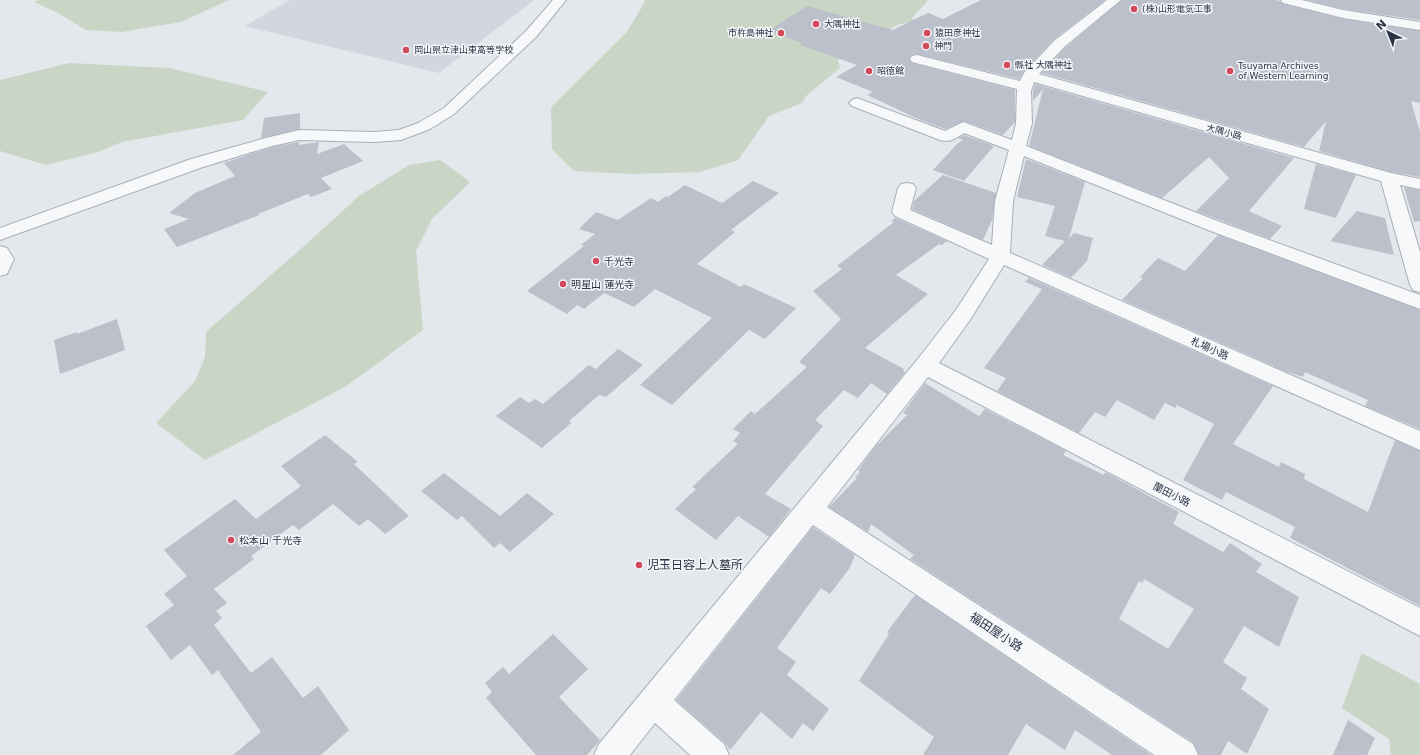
<svg xmlns="http://www.w3.org/2000/svg" width="1420" height="755" font-family="'DejaVu Sans','Noto Sans JP',sans-serif">
  <rect width="100%" height="100%" fill="#e4e7ec"/>
  <polygon fill="#d2d6de" points="290,0 534,0 439,73 245,26"/>
  <g fill="#c9d6c5">
    <polygon points="40,0 229,0 181,22 122,32 86,30 56,12 34,2"/>
    <polygon points="645,0 927,0 926,3 912,18 916,21 914,24 905,23 897,25 838,60 840,68 806,96 802,103 769,116 738,160 700,172 631,174 574,171 552,149 551,107 626,33 642,7"/>
    <polygon points="69,63 169,68 268,92 243,120 122,142 98,152 46,165 0,151 0,80"/>
    <polygon points="440,160 470,182 432,219 416,251 423,330 345,387 205,460 156,423 195,381 205,357 206,332 303,247 359,196 409,165"/>
    <polygon points="1362,653 1420,684 1420,755 1391,755 1389,739 1342,708"/>
  </g>
  <g fill="#bbc0ca" fill-rule="evenodd">
    <polygon points="981,0 1105,0 1053,40 1023,72 1019,79 917,54 911,55 909,60 912,63 1015,90 1015,122 1003,135 964,121 945,129 918,119 867,95 873,92 836,77 857,65 800,45 802,43 768,31 807,6 893,30 928,13 943,19"/>
    <polygon points="1122,0 1276,0 1280,1 1283,4 1343,19 1420,31 1420,103 1411,101 1420,132 1420,177 1391,172 1319,151 1326,121 1304,147 1042,73 1065,48"/>
    <polygon points="1308,0 1420,0 1420,20 1343,9"/>
    <polygon points="1035,84 1294,158 1249,211 1282,226 1270,239 1196,211 1229,178 1209,157 1162,198 1029,146 1043,89 1033,101 1033,91"/>
    <polygon points="300,113 300,129 261,138 264,118"/>
    <polygon points="964,135 994,146 964,181 933,170 957,144 963,140 958,138"/>
    <polygon points="299,142 299,145 319,142 317,154 344,144 363,161 321,178 332,189 311,197 308,194 258,214 259,215 177,247 164,229 189,219 169,213 195,193 235,176 224,163 272,147"/>
    <polygon points="1026,159 1085,182 1069,238 1074,233 1093,238 1087,261 1071,278 1042,265 1065,241 1045,236 1055,206 1017,197"/>
    <polygon points="1316,164 1356,175 1336,218 1304,209"/>
    <polygon points="943,175 996,193 992,220 983,240 912,209 914,201"/>
    <polygon points="753,181 779,193 731,230 735,232 697,264 741,287 744,284 796,308 765,339 749,330 672,405 640,385 712,318 655,289 634,307 604,293 584,309 577,305 567,314 527,291 584,246 581,245 595,234 579,229 596,212 618,220 651,198 658,202 666,196 668,197 685,185 722,203"/>
    <polygon points="1404,187 1420,190 1420,221 1414,222"/>
    <polygon points="1357,211 1385,218 1394,255 1330,241"/>
    <polygon points="895,218 947,241 942,245 939,244 896,275 928,294 865,348 904,369 903,370 905,372 887,394 871,383 858,398 844,390 815,420 823,426 765,494 791,509 769,537 738,516 716,540 675,509 696,489 692,487 738,444 733,441 740,433 733,429 751,411 755,414 807,367 799,362 841,319 813,291 842,269 837,266 894,222 891,221"/>
    <polygon points="1218,235 1420,310 1420,429 1365,406 1368,400 1305,372 1303,377 1285,371 1122,300 1143,278 1140,277 1158,258 1185,271"/>
    <polygon points="1029,278 1273,386 1233,444 1279,467 1281,462 1305,474 1304,479 1368,512 1395,440 1420,451 1420,606 1290,538 1295,527 1226,492 1222,500 1183,480 1214,424 1177,405 1175,408 1165,403 1154,420 1117,400 1105,417 1095,412 1079,433 997,391 1006,378 984,368 1042,289 1025,282"/>
    <polygon points="117,319 125,350 60,374 54,340 77,332 77,334"/>
    <polygon points="618,349 643,365 606,397 599,395 569,421 571,423 542,448 496,416 520,397 529,403 535,399 543,404 589,365 596,369"/>
    <path d="M925,383L979,416L985,409L1066,451L1063,455L1104,475L1105,472L1179,512L1173,524L1223,552L1230,543L1262,564L1256,572L1299,597L1279,647L1244,626L1223,662L1247,678L1241,689L1269,709L1247,754L1228,741L1221,755H1199L1194,743L910,559L914,555L871,524L868,532L829,507L857,478L855,477L860,472L858,470L875,447L907,415L903,413ZM1144,579L1194,609L1168,649L1119,619L1139,581L1142,583Z"/>
    <polygon points="325,435 358,462 354,464 409,516 385,534 368,519 359,526 333,504 299,530 293,525 251,556 254,559 214,589 227,603 216,611 222,618 214,625 251,673 272,657 303,698 318,686 349,730 321,755 233,755 261,732 218,670 212,675 190,645 171,660 146,626 174,605 164,594 187,576 164,550 235,499 256,519 301,486 281,466"/>
    <polygon points="444,473 500,516 527,493 554,514 510,552 500,543 494,548 462,516 457,520 421,491"/>
    <polygon points="813,527 855,555 849,569 830,594 821,588 777,648 796,662 787,675 829,709 813,731 803,723 792,739 761,712 730,750 725,743 676,700"/>
    <polygon points="915,595 1151,755 1112,755 1075,730 1065,750 1026,724 1008,755 923,755 934,737 859,681 889,634 887,632"/>
    <polygon points="553,634 588,669 559,697 600,740 587,755 536,755 486,698 492,692 485,683 503,667 509,674"/>
    <polygon points="1348,720 1375,738 1367,755 1333,755"/>
  </g>
  <g fill="none" stroke-linecap="round" stroke-linejoin="round">
    <g stroke="#a9aeb7" stroke-width="2">
      <g id="minor">
        <polygon points="553,0 566,0 536,37 454,114 430,129 401,140 374,142 299,140 272,146 203,167 0,240 0,228 191,159 262,139 299,130 374,132 399,130 418,123 444,108 526,31"/>
        <path d="M1107,0H1121L1064,47L1039,74L1391,173L1420,179V189L1400,185L1420,252V292L1413,290L1410,285L1381,181L1034,82L1031,91L1032,123L1026,146L1220,222L1420,295V309L1208,230L1024,156L1013,201L1010,253L1420,431V450L1004,265L970,320L939,363L1420,608V636L928,377L827,507L1193,744L1198,755H1154L813,525L674,700L724,744L729,755H690L655,723L630,755H594L599,744L917,360L956,310L989,259L895,216L892,212L898,188L901,184L907,183L913,184L916,188L910,210L992,245L995,201L1009,150L964,133C956,138 950,143 940,140L852,106L849,103L852,100L857,98L862,100L945,131L963,122L1012,140L1016,123L1017,89L912,62L910,59L912,56L917,55L1020,81L1024,73L1054,41Z"/>
        <polygon points="1281,0 1302,0 1343,10 1420,22 1420,30 1343,18 1283,3"/>
        <polygon points="0,246 7,248 14,259 7,274 0,276"/>
      </g>
    </g>
    <use href="#minor" fill="#f7f8fa" fill-rule="evenodd"/>
  </g>
  <g fill="#d1495b" stroke="#f4f6f9" stroke-width="1.5">
    <circle cx="1134" cy="9" r="4"/>
    <circle cx="816" cy="24" r="4"/>
    <circle cx="781" cy="33" r="4"/>
    <circle cx="927" cy="33" r="4"/>
    <circle cx="926" cy="46" r="4"/>
    <circle cx="406" cy="50" r="4"/>
    <circle cx="1007" cy="65" r="4"/>
    <circle cx="869" cy="71" r="4"/>
    <circle cx="1230" cy="71" r="4"/>
    <circle cx="596" cy="261" r="4"/>
    <circle cx="563" cy="284" r="4"/>
    <circle cx="231" cy="540" r="4"/>
    <circle cx="639" cy="565" r="4"/>
  </g>
  <g text-anchor="middle" stroke-width="3" stroke-linejoin="round" paint-order="stroke">
    <g font-size="9" fill="#2b3445" stroke="#f4f6f9" text-anchor="start">
      <text x="1142" y="12">(株)山形電気工事</text>
      <text x="824" y="27">大隅神社</text>
      <text x="773" y="36" text-anchor="end">市杵島神社</text>
      <text x="935" y="36">猿田彦神社</text>
      <text x="934" y="49">神門</text>
      <text x="414" y="53">岡山県立津山東高等学校</text>
      <text x="1015" y="68">縣社 大隅神社</text>
      <text x="1238" y="69">Tsuyama Archives<tspan x="1238" dy="10">of Western Learning</tspan></text>
      <text x="877" y="74">昭徳館</text>
    </g>
    <g font-size="9" fill="#2b3445" stroke="#f4f6f9">
      <text transform="translate(1224 132) rotate(15)" y="3">大隅小路</text>
    </g>
    <g font-size="10" fill="#2b3445" stroke="#f4f6f9" text-anchor="start">
      <text x="604" y="265">千光寺</text>
      <text x="571" y="288">明星山 蓮光寺</text>
      <text x="239" y="544">松本山 千光寺</text>
    </g>
    <g font-size="10" fill="#2b3445" stroke="#f4f6f9">
      <text transform="translate(1210 348) rotate(24)" y="4">札場小路</text>
      <text transform="translate(1172 494) rotate(27)" y="4">蘭田小路</text>
    </g>
    <g font-size="12" fill="#2b3445" stroke="#f4f6f9" text-anchor="start">
      <text x="647" y="569">児玉日容上人墓所</text>
    </g>
    <g font-size="12" fill="#2b3445" stroke="#f4f6f9">
      <text transform="translate(996 632) rotate(33)" y="4">福田屋小路</text>
    </g>
  </g>
  <g transform="translate(1388 32) rotate(317)" stroke="#f4f6f9" stroke-width="3" paint-order="stroke">
  <path d="M0-3L7 15L0 10L-7 15Z" fill="#2b3445"/>
  <text y="-6" font-size="11" font-weight="bold" text-anchor="middle" fill="#2b3445">N</text>
  </g>
</svg>
